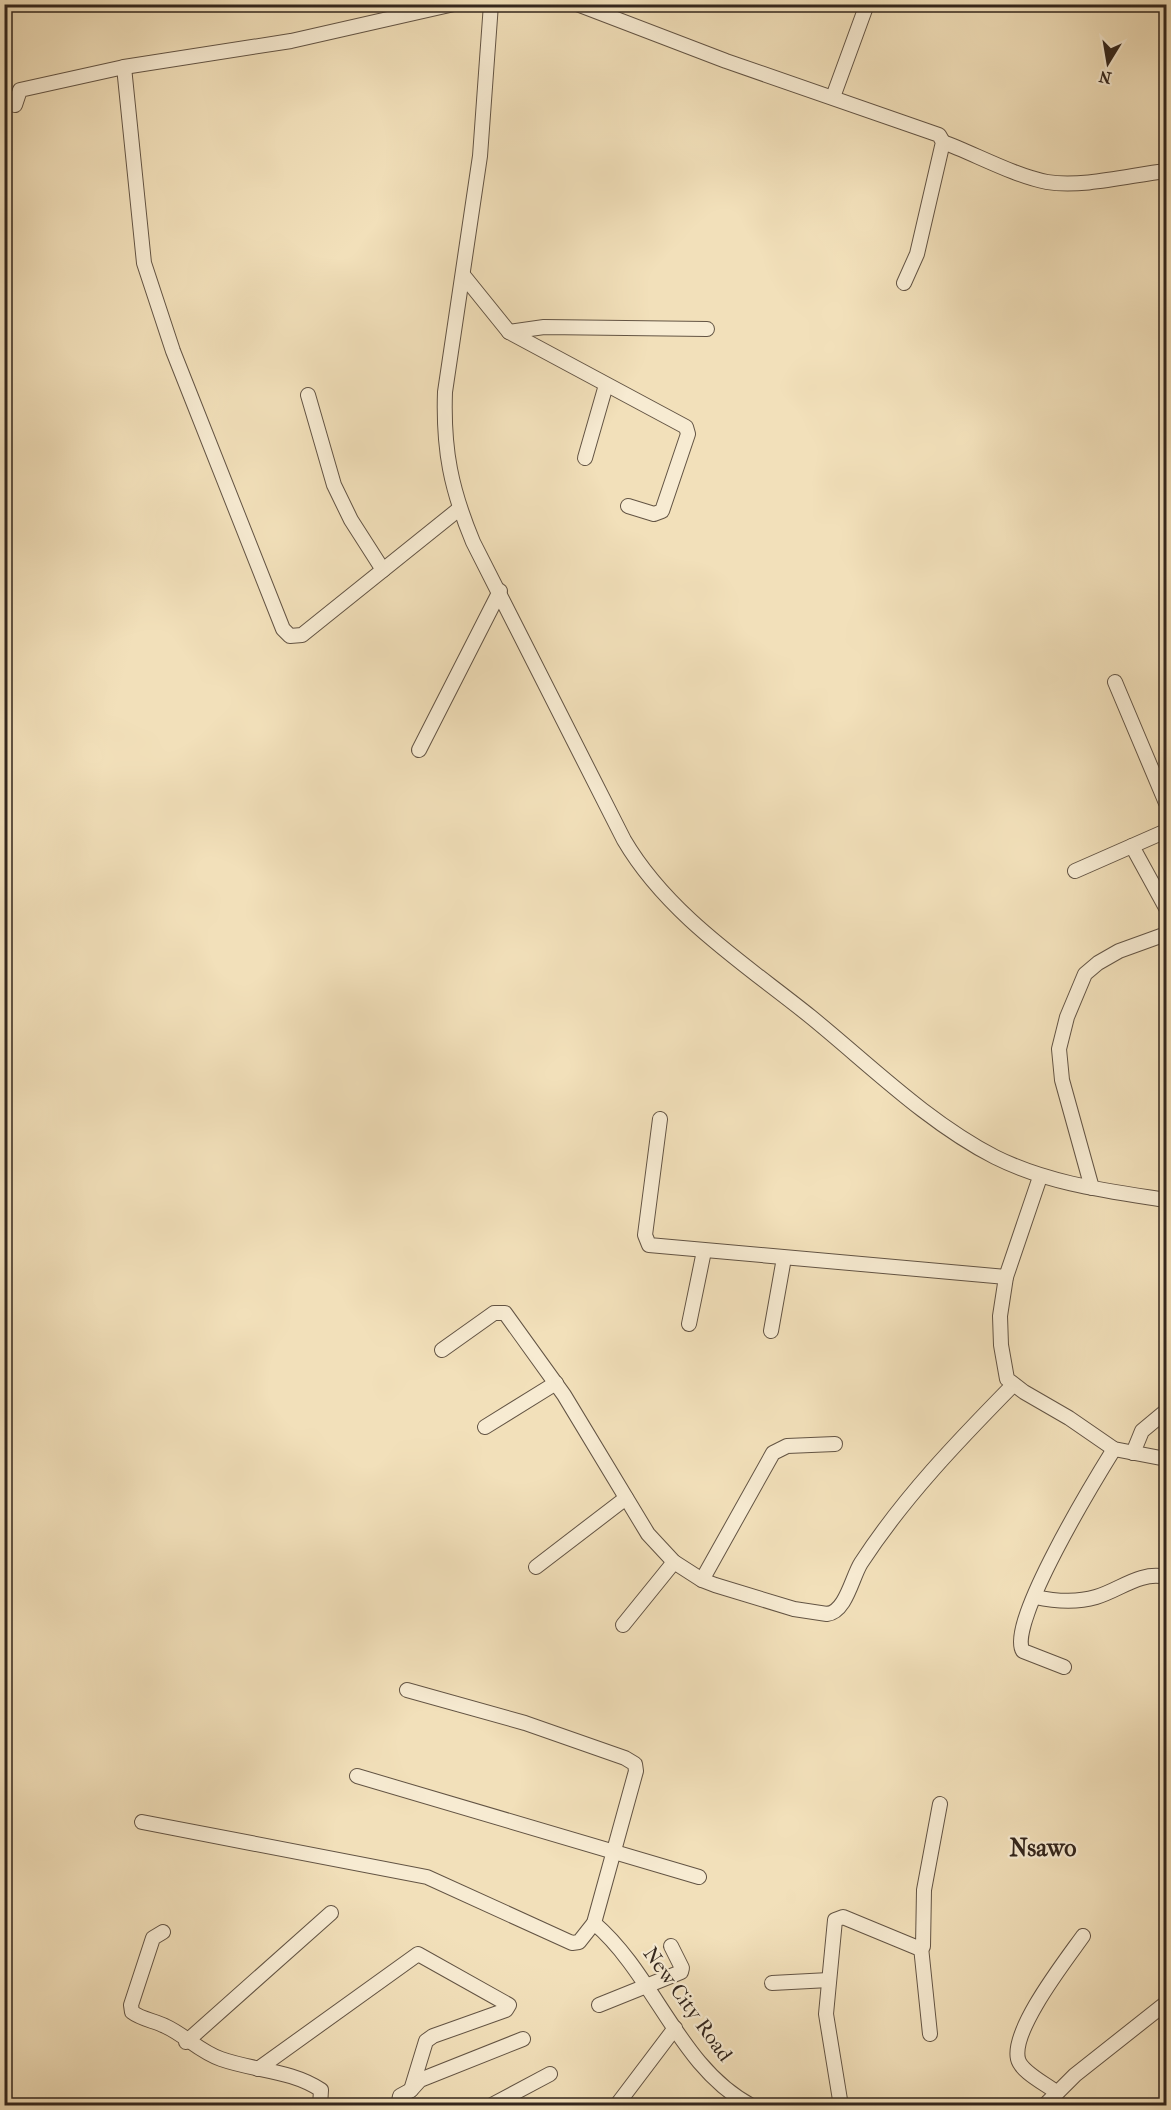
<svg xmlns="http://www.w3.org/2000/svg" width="1171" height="2110" font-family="'IM FELL French Canon',serif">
  <rect width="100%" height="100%" fill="#f2e0ba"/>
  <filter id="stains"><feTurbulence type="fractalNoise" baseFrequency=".00333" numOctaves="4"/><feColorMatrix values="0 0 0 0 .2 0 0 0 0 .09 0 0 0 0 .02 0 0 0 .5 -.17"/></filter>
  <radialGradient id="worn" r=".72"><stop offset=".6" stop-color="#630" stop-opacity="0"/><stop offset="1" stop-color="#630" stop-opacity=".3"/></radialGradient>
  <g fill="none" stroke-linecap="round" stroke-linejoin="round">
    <g stroke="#635444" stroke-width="16">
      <g id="minor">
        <path d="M491,4L480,156L445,392C443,450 451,489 473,542L624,840C668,915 745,964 811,1017C870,1065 927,1122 995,1157C1049,1184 1108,1191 1166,1200"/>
        <polyline points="577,4 726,61 939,135 943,142 917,254 904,283"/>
        <polyline points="124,67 144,263 173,351 283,629 290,636 302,635 459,509"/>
        <polyline points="833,97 867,4"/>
        <polyline points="15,105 20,90 124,67 291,41 454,4"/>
        <path d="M943,142C975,154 1015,176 1047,182C1082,188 1131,175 1166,171"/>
        <polyline points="463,275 509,332 686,427 688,434 662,511 654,514 628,506"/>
        <polyline points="509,332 544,327 707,329"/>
        <polyline points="308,395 334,485 351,520 383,570"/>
        <polyline points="585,458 606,385"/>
        <polyline points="1115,682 1166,803"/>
        <polyline points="419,750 500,591"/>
        <polyline points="1132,846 1166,908"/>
        <polyline points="1075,871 1166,831"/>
        <polyline points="660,1119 645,1235 649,1245 1006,1277"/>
        <polyline points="1040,1177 1006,1277 1000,1316 1001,1345 1007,1379 1024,1392 1069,1418 1114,1449 1166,1459"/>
        <polyline points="1092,1188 1062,1080 1059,1049 1067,1017 1085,974 1098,963 1119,951 1166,934"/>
        <polyline points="689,1324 704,1251"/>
        <polyline points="771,1331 784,1258"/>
        <path d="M442,1350L494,1313H505L564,1395L648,1534L674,1562L702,1580L715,1585L794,1609L827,1614C846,1612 852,1577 861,1563C904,1497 958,1441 1013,1385"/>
        <polyline points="485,1427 556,1383"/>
        <polyline points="1133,1453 1142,1431 1166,1411"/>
        <polyline points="536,1567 626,1498"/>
        <polyline points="702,1580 773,1453 787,1446 835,1444"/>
        <path d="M1035,1597C1054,1601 1076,1603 1096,1597C1120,1590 1140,1571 1166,1577"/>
        <polyline points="623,1625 674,1562"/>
        <path d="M1064,1667L1023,1651C1006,1625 1096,1478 1114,1449"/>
        <polyline points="357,1776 699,1877"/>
        <polyline points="142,1822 427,1877 572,1943 579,1942 594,1923 636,1771 635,1764 625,1758 525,1723 407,1690"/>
        <path d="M594,1923C655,1975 679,2068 752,2106"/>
        <path d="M163,1932L153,1938L131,2005L132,2012C141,2019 155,2021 165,2026C185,2035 200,2052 221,2059C255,2071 291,2070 321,2090L320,2106"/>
        <polyline points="921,1947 930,2034"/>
        <polyline points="772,1983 829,1980"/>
        <polyline points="599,2005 681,1972 682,1968 671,1946"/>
        <polyline points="186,2042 331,1913"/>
        <polyline points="258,2069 418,1954 509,2005 506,2010 433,2036 426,2041 411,2090"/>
        <path d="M1056,2092C1046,2084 1021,2072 1018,2059C1011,2030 1066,1960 1083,1936"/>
        <polyline points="398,2106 400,2096 411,2090 420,2080 523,2039"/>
        <polyline points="490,2106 550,2074"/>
        <polyline points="616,2106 675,2028"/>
        <polyline points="841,2106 826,2014 835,1920 843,1917 918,1948 923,1946 924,1890 940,1804"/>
        <polyline points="1044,2106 1075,2075 1166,2003"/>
      </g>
    </g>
    <use href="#minor" stroke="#f7ebd2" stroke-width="14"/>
  </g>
  <g text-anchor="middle" stroke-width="4.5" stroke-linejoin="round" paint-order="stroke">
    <g font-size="21" fill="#33261d" stroke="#f7ebd2">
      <text transform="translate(688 2004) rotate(54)" y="7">New City Road</text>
    </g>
    <g font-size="24" font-weight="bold" fill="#33261d" stroke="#f7ebd2">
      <text x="1043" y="1856">Nsawo</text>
    </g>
  </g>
  <rect width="1171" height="2110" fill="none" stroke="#f2e0ba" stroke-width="24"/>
  <rect x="6" y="6" width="1159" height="2098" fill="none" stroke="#33261d" stroke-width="3"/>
  <rect x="12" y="12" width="1147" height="2086" fill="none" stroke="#33261d" stroke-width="1.5"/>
  <g transform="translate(1108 63) rotate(191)" stroke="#f7ebd2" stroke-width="4.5" paint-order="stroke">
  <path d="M0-4.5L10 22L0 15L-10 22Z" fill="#33261d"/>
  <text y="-9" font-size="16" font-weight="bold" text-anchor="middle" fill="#33261d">N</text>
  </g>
  <rect width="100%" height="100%" filter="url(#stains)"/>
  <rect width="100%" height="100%" fill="url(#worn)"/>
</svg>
